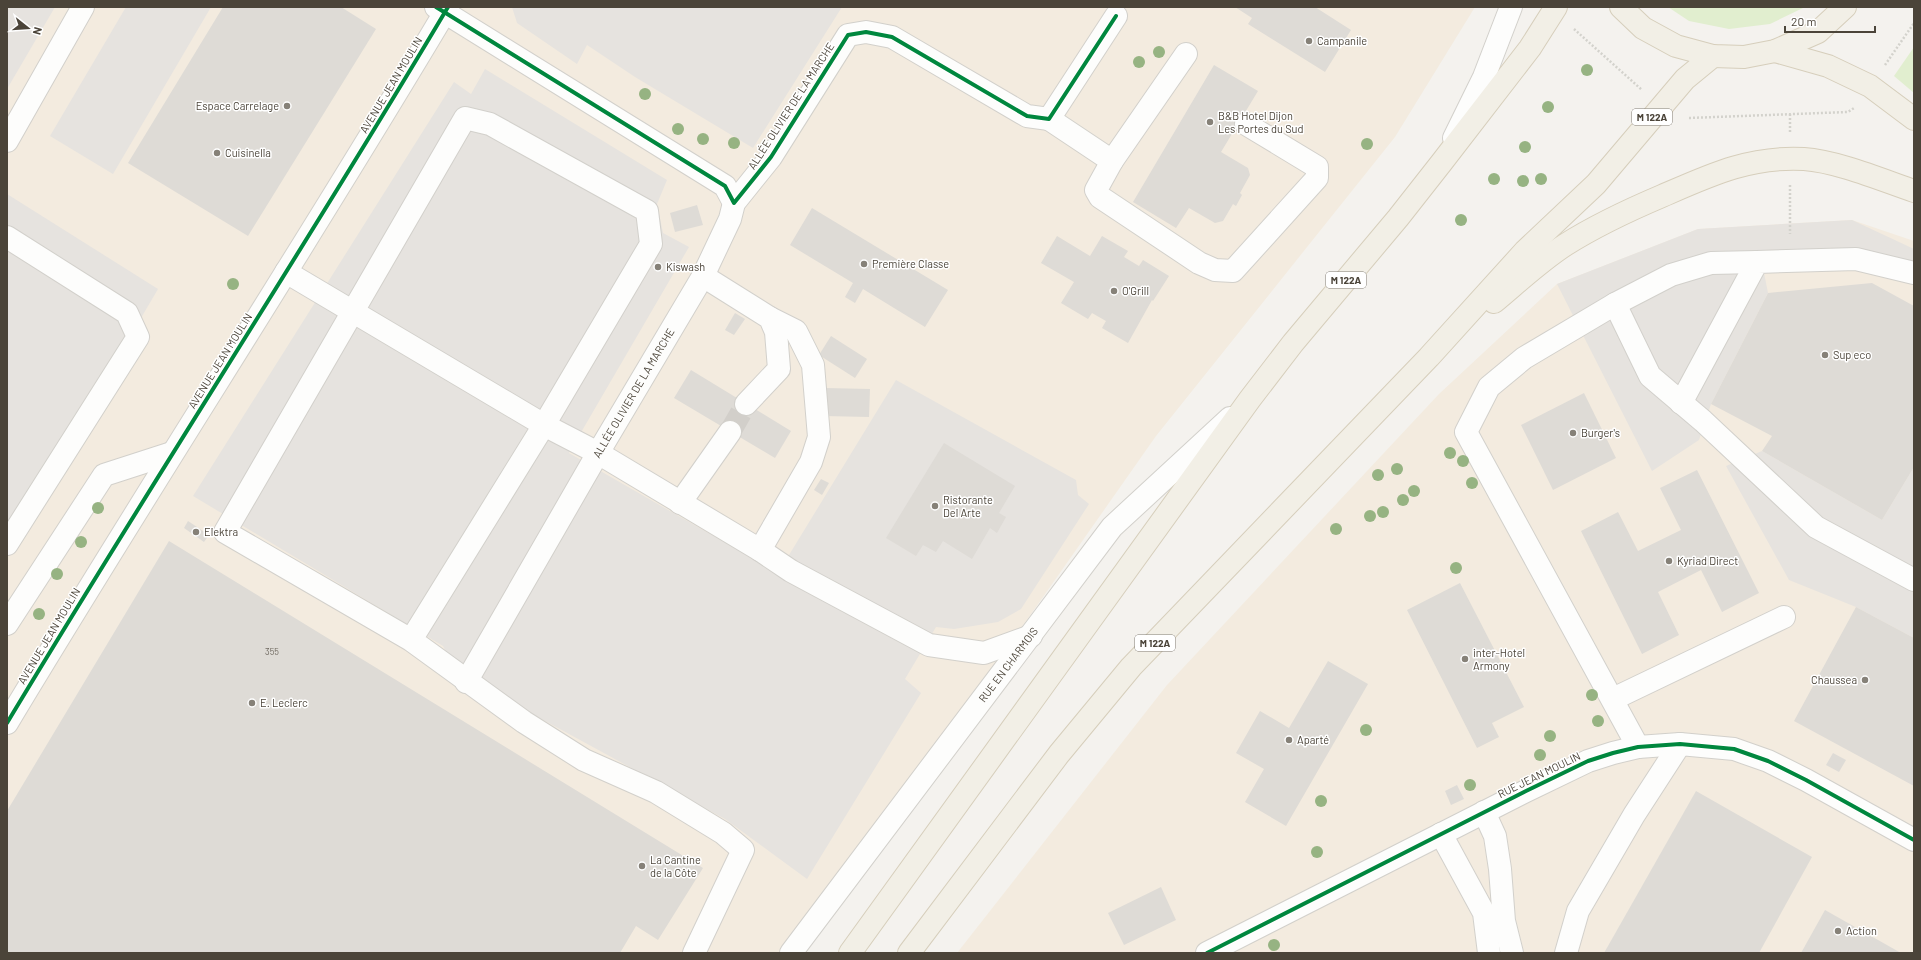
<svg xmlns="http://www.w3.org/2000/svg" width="1921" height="960" font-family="Barlow,sans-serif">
  <rect width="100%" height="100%" fill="#f4f2ee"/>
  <g fill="#f3ebdf">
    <polygon points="7,7 1475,7 1395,137 1156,436 793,953 7,953"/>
    <polygon points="1852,220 1914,241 1914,953 957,953 1167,685 1439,394 1557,284 1698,229"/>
  </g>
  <g fill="#e1eecf">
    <polygon points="1668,7 1805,7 1770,24 1729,29 1689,21"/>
    <polygon points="1914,47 1914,93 1894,76"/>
  </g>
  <g fill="#e6e3df">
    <polygon points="7,7 55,7 7,89"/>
    <polygon points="126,7 211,7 113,174 50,136"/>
    <polygon points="512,7 842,7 753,148 635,77 587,45 577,64 517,23"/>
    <polygon points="485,69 667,180 657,204 663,233 689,247 569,453 778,573 896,380 1076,480 1078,495 1089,504 1021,609 998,622 954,629 936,627 905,679 921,693 807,879 725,819 457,673 443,646 193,496 454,82 471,94"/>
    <polygon points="7,194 158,289 7,546"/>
    <polygon points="1852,220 1914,249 1914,279 1760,252 1768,293 1711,404 1699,440 1652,471 1557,284 1698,229"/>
    <polygon points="1762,451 1882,520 1914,467 1914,638 1856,607 1789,580 1726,466"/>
  </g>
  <g fill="#dedbd6">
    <polygon points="223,7 341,7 376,29 248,236 128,163"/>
    <polygon points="1235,7 1315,7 1351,30 1325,72 1248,24 1252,18"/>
    <polygon points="1214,65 1258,91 1221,152 1248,168 1250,175 1240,193 1242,195 1236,206 1233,204 1223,221 1215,223 1189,208 1176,228 1133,202"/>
    <polygon points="697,205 703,225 675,232 670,213"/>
    <polygon points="812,208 948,290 925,327 863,289 855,303 845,297 853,283 790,245"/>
    <polygon points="1057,236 1090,256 1102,236 1128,251 1124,257 1139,266 1143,260 1169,276 1153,301 1152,300 1128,343 1102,328 1106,321 1092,313 1088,319 1061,303 1074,282 1041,263"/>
    <polygon points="1872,283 1914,306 1914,467 1882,520 1762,451 1772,436 1711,404 1768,293"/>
    <polygon points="735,313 745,319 734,335 725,330"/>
    <polygon points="831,336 867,359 855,378 819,355"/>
    <polygon points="691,370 791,431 775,458 674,398"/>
    <polygon points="825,388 870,389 869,417 824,416"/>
    <polygon points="1584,393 1616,458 1553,490 1521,425"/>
    <polygon points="944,443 1015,486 999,513 1006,517 997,533 990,528 972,559 943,541 936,552 923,545 916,556 886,538"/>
    <polygon points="1697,470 1759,593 1722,612 1701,570 1658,592 1679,635 1642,654 1581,531 1618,512 1638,551 1681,530 1660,488"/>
    <polygon points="821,479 829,483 822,495 814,490"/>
    <polygon points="188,521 209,535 204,542 184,528"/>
    <polygon points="169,541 703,868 658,940 636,926 620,953 7,953 7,811"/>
    <polygon points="1460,583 1524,707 1492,723 1499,737 1477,748 1407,610"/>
    <polygon points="1856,607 1914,638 1914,786 1794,721"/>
    <polygon points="1328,661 1368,684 1286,826 1245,802 1264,769 1236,753 1260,711 1289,728"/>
    <polygon points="1833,753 1846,760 1839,772 1826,765"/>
    <polygon points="1457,785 1464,799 1451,805 1445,791"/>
    <polygon points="1696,791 1812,857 1759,953 1604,953"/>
    <polygon points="1161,887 1176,920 1124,945 1108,913"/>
    <polygon points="1825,910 1901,953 1801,953"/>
  </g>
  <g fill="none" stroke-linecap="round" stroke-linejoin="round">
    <polyline stroke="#d2cfca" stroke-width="22" stroke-dasharray="22 11" stroke-linecap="butt" points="730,432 746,404"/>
    <g stroke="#d2d0cb" stroke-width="24">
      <g id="minor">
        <polyline points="436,7 725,186 734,203"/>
        <polyline points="1049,119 1112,161 1096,190 1100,197 1199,263 1215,270 1233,271 1317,178 1317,167 1246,124"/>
        <polyline points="1454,138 1484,77 1511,7"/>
        <polyline points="7,141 83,7"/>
        <polyline points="1112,161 1186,54"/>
        <polyline points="7,237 127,313 138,337 7,544"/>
        <polyline points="286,272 544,425 598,453 760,550 791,571 929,645 984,653 1031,636"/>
        <polyline points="703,276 770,318 776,332 779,369 746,404"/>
        <polyline points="1615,304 1650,376 1703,421 1816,527 1914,580"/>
        <polyline points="1681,403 1757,262 1856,259 1914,273"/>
        <polyline points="680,503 730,432"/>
        <polyline points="760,550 811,462 819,437 813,365 796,331 770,318"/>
        <polyline points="7,624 104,475 172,453"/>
        <polyline points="411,640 544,425 651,244 647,211 490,124 465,118 225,532 411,640 524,722 584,760 656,792 723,833 743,850 694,953"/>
        <path id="s1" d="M466,682L598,453L703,276L730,219L734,203L771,157L848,35L866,32L892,37L1027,116L1049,119L1116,16"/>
        <polyline points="1613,699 1784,617"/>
        <path d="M7,723C151,483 305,248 448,7"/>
        <polyline points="1638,747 1466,432 1489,387 1524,358 1615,304 1671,275 1711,263 1757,262"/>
        <polyline points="1484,812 1495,836 1500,869 1504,921 1512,953"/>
        <polyline points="1441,834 1484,913 1489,953"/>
        <path id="s2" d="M791,953L1112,527L1230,418"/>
        <polyline points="1207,953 1526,791 1588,761 1613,753 1638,747 1680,744 1734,749 1768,761 1806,780 1914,840"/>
        <polyline points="1566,953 1578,911 1634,815 1680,744"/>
      </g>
    </g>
    <g stroke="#d6cebb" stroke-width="24">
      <g id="major">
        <polyline points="1621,7 1643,28 1676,46 1713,56 1744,57 1775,51 1818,32 1845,7"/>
        <polyline points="1775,51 1828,66 1870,86 1914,119"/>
        <path d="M1494,302C1517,283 1539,262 1565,245C1595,226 1629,210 1662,196C1710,175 1750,156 1804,159C1836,161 1882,180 1914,191"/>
        <polyline points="850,953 1250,399 1293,343 1398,218 1442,162 1530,48 1556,7"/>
        <polyline points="909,953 1059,754 1131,667 1429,357 1525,251 1596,184 1685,79 1713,56"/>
      </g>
    </g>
    <g stroke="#d3d2cc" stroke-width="2.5" stroke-dasharray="2 2" stroke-linecap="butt">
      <polyline points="1574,29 1642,90"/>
      <polyline points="1885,65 1914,23"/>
      <polyline points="1790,114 1790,132"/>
      <polyline points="1689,118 1848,112 1854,108"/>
      <polyline points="1790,185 1790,234"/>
    </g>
    <use href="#minor" stroke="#fdfdfc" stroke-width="22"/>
    <use href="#major" stroke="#f2efe6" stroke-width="22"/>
    <g stroke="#fff" stroke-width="6">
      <g id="cycleway">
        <polyline points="436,7 725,186 734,203 771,157 848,35 866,32 892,37 1027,116 1049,119 1116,16"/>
        <path d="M7,723C151,483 305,248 448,7"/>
        <polyline points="1207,953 1526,791 1588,761 1613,753 1638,747 1680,744 1734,749 1768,761 1806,780 1914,840"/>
      </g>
    </g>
    <use href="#cycleway" stroke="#00873e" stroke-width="4"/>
  </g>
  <g fill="#96b382">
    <circle cx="1159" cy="52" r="6"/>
    <circle cx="1139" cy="62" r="6"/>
    <circle cx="1587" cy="70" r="6"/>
    <circle cx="645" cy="94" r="6"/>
    <circle cx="1548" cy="107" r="6"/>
    <circle cx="678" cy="129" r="6"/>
    <circle cx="703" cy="139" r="6"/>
    <circle cx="734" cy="143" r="6"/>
    <circle cx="1367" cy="144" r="6"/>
    <circle cx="1525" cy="147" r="6"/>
    <circle cx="1494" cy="179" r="6"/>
    <circle cx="1541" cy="179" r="6"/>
    <circle cx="1523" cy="181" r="6"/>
    <circle cx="1461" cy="220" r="6"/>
    <circle cx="233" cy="284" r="6"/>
    <circle cx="1450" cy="453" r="6"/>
    <circle cx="1463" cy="461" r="6"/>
    <circle cx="1397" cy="469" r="6"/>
    <circle cx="1378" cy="475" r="6"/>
    <circle cx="1472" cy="483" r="6"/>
    <circle cx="1414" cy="491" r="6"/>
    <circle cx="1403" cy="500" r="6"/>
    <circle cx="98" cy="508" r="6"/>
    <circle cx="1383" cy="512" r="6"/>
    <circle cx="1370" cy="516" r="6"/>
    <circle cx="1336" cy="529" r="6"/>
    <circle cx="81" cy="542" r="6"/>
    <circle cx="1456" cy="568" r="6"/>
    <circle cx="57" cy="574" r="6"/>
    <circle cx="39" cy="614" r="6"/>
    <circle cx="1592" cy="695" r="6"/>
    <circle cx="1598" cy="721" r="6"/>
    <circle cx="1366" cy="730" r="6"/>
    <circle cx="1550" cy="736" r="6"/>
    <circle cx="1540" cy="755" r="6"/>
    <circle cx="1470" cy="785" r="6"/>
    <circle cx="1321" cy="801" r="6"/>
    <circle cx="1317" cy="852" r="6"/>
    <circle cx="1274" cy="945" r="6"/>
  </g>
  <g fill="#868178" stroke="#fff" stroke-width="1.5">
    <circle cx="1309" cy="41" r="4"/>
    <circle cx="287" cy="106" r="4"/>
    <circle cx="1210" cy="122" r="4"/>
    <circle cx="217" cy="153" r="4"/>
    <circle cx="864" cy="264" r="4"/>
    <circle cx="658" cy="267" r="4"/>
    <circle cx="1114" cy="291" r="4"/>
    <circle cx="1825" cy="355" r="4"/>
    <circle cx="1573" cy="433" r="4"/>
    <circle cx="935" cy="506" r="4"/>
    <circle cx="196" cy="532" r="4"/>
    <circle cx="1669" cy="561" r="4"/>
    <circle cx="1465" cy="659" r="4"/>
    <circle cx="1865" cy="680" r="4"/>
    <circle cx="252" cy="703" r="4"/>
    <circle cx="1289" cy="740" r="4"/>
    <circle cx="642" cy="866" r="4"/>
    <circle cx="1838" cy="931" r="4"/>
  </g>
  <g text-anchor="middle" stroke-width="3" stroke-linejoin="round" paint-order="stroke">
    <g font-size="9" fill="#706a61">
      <text x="272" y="655">355</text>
    </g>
    <g fill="#fff" stroke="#817c74" stroke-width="1">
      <rect x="1632" y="109" width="40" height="16" rx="3"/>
      <rect x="1326" y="272" width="40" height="16" rx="3"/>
      <rect x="1135" y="635" width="40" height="16" rx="3"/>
    </g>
    <g font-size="10" font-weight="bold" fill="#4b4439">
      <text x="1652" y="121">M 122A</text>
      <text x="1346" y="284">M 122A</text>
      <text x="1155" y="647">M 122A</text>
    </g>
    <g font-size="11" fill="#4b4439" stroke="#fff" text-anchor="start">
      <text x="1317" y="45">Campanile</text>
      <text x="279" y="110" text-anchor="end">Espace Carrelage</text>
      <text x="1218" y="120">B&amp;B Hotel Dijon<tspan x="1218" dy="13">Les Portes du Sud</tspan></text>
      <text x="225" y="157">Cuisinella</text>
      <text x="872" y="268">Première Classe</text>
      <text x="666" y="271">Kiswash</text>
      <text x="1122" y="295">O'Grill</text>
      <text x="1833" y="359">Sup eco</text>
      <text x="1581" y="437">Burger's</text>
      <text x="943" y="504">Ristorante<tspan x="943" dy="13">Del Arte</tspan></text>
      <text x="204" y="536">Elektra</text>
      <text x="1677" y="565">Kyriad Direct</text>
      <text x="1473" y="657">inter-Hotel<tspan x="1473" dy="13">Armony</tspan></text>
      <text x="1857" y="684" text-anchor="end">Chaussea</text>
      <text x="260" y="707">E. Leclerc</text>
      <text x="1297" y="744">Aparté</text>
      <text x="650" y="864">La Cantine<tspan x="650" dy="13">de la Côte</tspan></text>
      <text x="1846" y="935">Action</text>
    </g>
    <g font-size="11" fill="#4b4439" stroke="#fff">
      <text transform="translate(391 85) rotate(-59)" y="4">AVENUE JEAN MOULIN</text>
      <text transform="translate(791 106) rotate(-57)" y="4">ALLÉE OLIVIER DE LA MARCHE</text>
      <text transform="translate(220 361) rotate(-58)" y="4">AVENUE JEAN MOULIN</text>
      <text dy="4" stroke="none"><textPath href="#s1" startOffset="334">ALLÉE OLIVIER DE LA MARCHE</textPath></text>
      <text transform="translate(49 636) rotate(-59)" y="4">AVENUE JEAN MOULIN</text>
      <text dy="4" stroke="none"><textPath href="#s2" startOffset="361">RUE EN CHARMOIS</textPath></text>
      <text transform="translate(1539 775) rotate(-26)" y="4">RUE JEAN MOULIN</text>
    </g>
  </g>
  <rect width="1921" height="960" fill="none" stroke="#4b4439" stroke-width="16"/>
  <g transform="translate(28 28) rotate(107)" stroke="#ffffff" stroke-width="3" paint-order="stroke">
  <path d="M0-3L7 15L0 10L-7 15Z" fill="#4b4439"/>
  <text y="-6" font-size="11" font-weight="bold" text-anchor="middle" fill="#4b4439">N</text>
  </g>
  <path d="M1785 26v6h90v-6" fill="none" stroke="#4b4439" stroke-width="2"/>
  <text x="1791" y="26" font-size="12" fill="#4b4439" stroke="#ffffff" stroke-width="3" paint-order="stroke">20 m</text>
</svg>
